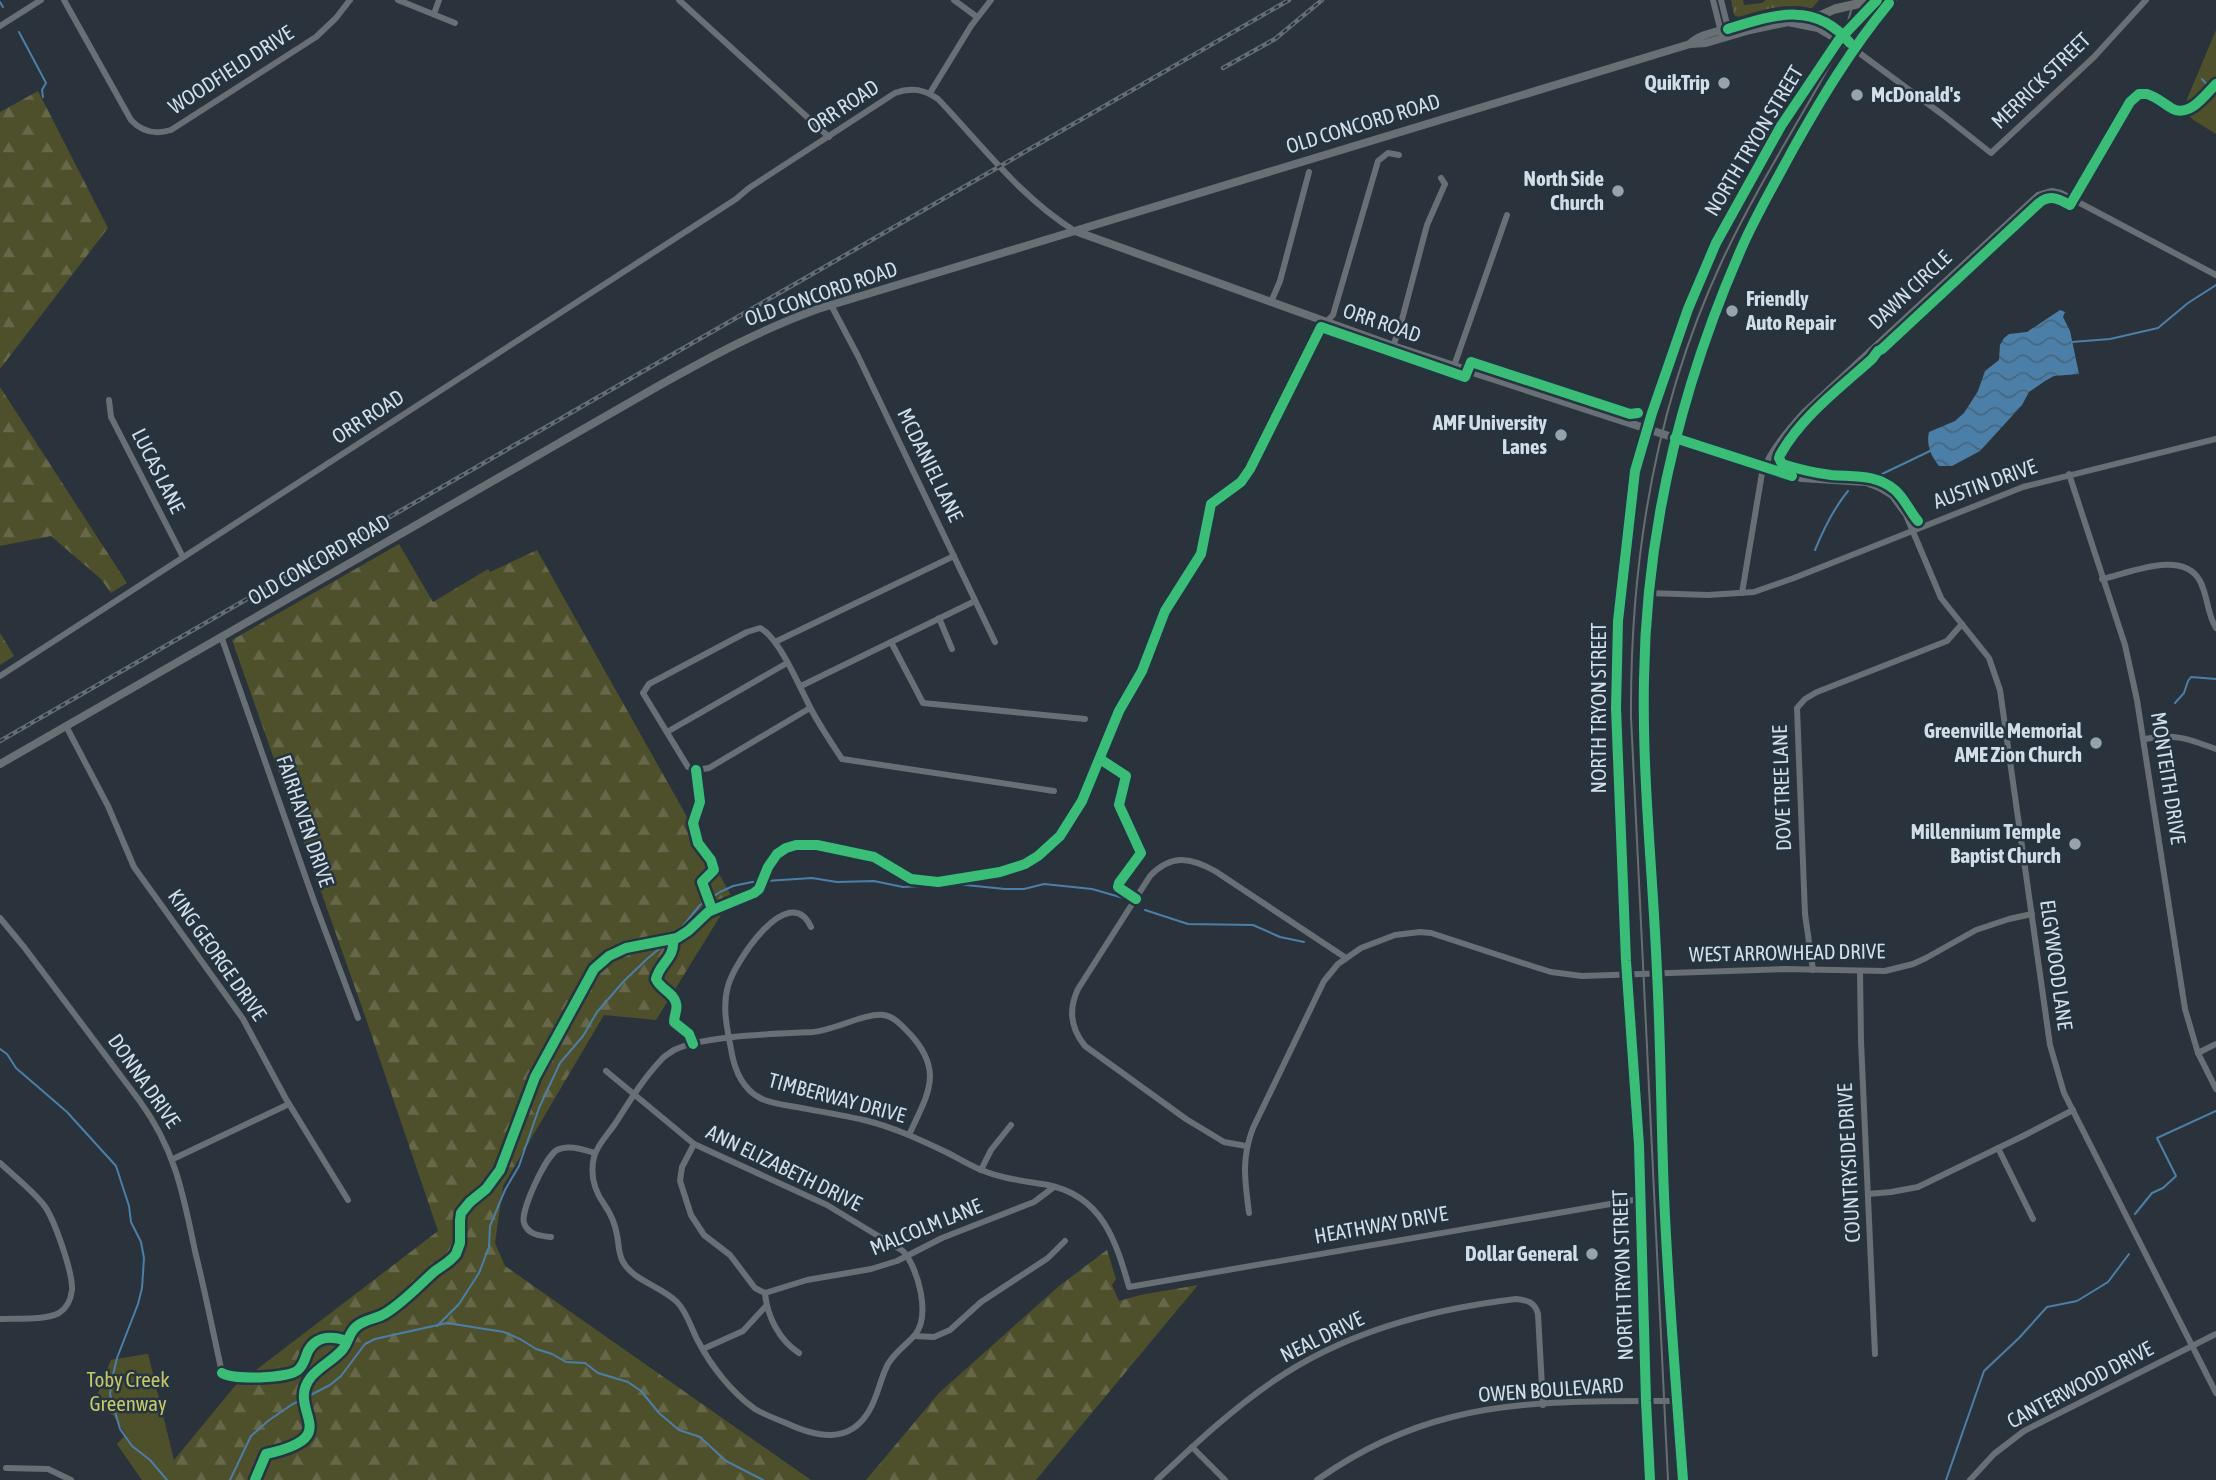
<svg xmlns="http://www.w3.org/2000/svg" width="2216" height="1480" font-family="'Asap Condensed',sans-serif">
  <defs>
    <pattern id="grass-tufts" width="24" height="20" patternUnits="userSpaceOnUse" patternTransform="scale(1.75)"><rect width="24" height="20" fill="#4e4f2b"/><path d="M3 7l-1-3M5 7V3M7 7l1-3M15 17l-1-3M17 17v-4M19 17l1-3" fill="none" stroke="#67684a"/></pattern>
    <pattern id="forest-firs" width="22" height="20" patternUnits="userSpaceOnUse" patternTransform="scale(1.75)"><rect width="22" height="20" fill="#4e4f2b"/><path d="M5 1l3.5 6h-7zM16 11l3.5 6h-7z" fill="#67684a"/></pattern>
    <pattern id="water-waves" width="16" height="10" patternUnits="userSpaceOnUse" patternTransform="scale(1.75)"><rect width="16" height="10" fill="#4c7fa8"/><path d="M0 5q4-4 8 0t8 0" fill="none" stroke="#476780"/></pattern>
  </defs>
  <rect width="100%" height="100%" fill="#2a333b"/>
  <path fill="url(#grass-tufts)" d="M1731,0H1743L1744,5L1762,3L1766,0H1819L1812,8C1786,2 1763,10 1738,17L1734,15Z"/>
  <g fill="url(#forest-firs)">
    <polygon points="38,91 108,228 0,369 0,112"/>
    <polygon points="0,387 127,583 111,593 101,579 51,536 0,546"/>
    <polygon points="399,544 433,602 488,569 490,572 537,550 732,897 656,1020 604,1015 503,1186 495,1243 505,1266 811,1480 142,1480 117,1444 126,1435 113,1415 94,1404 111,1360 148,1354 174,1460 235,1386 438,1231 365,1016 232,640"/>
    <polygon points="0,633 14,656 0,665"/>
    <polygon points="1107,1250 1116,1279 1112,1285 1119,1301 1140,1295 1198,1285 1036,1480 866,1480 939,1393 1059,1286"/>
  </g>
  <g fill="#4e4f2b">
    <polygon points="2216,30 2216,134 2195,121 2182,111"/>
    <polygon points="148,1354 173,1461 192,1480 142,1480 117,1444 126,1435 113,1415 94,1404 111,1360"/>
  </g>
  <path fill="url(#water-waves)" d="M2060,310L2065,312L2063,317L2070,331L2079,374L2054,376L2045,381L2029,392L2022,405L1980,451L1952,466H1939C1931,456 1926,445 1929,432L1955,421L1964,413L1978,391L1985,371L1999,360L2000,345L2004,338L2009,334L2027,332Z"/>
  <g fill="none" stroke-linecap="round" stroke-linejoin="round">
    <g stroke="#4c7fa8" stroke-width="2">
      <polyline points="0,2 3,7"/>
      <polyline points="19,32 46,83 42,90 43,97"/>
      <polyline points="2202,79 2216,95"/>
      <polyline points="2072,342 2110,339 2158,328 2188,303 2216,285"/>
      <polyline points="1880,475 1930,451"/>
      <path d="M1815,550C1824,528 1833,509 1848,491"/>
      <polyline points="2175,703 2184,693 2188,681 2191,677 2216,679"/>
      <polyline points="1145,910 1188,924 1253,925 1280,937 1304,942"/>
      <polyline points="0,1049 7,1054 16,1068 67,1112 116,1166 129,1206 131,1222 141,1242 144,1258 142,1288 138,1304 117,1358 112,1379 110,1394 120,1429 132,1446 150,1460 167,1480"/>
      <polyline points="2135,1214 2152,1193 2163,1188 2176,1176 2157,1138 2216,1111"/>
      <polyline points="437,1326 459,1304 479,1273 489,1247 490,1226 505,1190 519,1166 539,1108 560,1063 583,1036 597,1012 624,981 648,958 675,936 700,905 720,892 733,886 752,882 812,878 837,882 874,881 903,887 956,884 1005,889 1024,889 1044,884 1092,889 1127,899"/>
      <polyline points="230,1480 251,1436 268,1421 291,1405 330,1385 341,1376 365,1344 375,1339 447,1323 504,1332 520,1339 536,1349 552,1354 566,1362 585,1363 598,1373 628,1382 641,1391 659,1413 679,1430 700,1437 726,1461 763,1480"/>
      <polyline points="1946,1480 1984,1371 2019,1338 2047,1307 2077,1301 2108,1282 2129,1254"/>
    </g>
    <g stroke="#686f75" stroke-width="6">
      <path d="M64,0L131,120C142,132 155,135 171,130L316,37L336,18L350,0"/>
      <polyline points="398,0 455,23"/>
      <polyline points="679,0 829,137"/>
      <polyline points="954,0 977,17"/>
      <polyline points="1713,0 1721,32"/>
      <polyline points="1721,0 1729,32"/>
      <polyline points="434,14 439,0"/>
      <polyline points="0,26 41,0"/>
      <polyline points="1854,49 1943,115 1991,153 2094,57 2146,0"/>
      <polyline points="930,93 971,26 991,0"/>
      <polyline points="1271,302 1280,281 1309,172"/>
      <polyline points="831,305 858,356 995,642"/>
      <polyline points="1326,322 1333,315 1378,161 1388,153 1399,155"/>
      <polyline points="1393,346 1400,327 1427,225 1445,184 1441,178"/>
      <polyline points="1454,366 1507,215"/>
      <polyline points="109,400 111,417 183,557"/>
      <polyline points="1675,438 1801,479 1866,483 1879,488 1892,496 1906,515 1941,598 1989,658 2000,690 2050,1045 2064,1093 2216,1393"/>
      <polyline points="2069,474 2125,645 2137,700 2185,1009 2198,1053 2216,1089"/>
      <path d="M2102,579C2130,573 2183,549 2200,581C2208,596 2207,614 2216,628"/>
      <polyline points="1648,593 1708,595 1754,592 1794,578 2023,487 2216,439"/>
      <path d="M1742,593L1762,473C1770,451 1787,431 1803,413L2038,195L2052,191L2061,193L2216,275"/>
      <polyline points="939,618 952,649"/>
      <polyline points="221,636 314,901 358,1018"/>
      <polyline points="775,642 954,556"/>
      <polyline points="891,642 923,703 1085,719"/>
      <path d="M0,676L736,199L749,188L895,93C911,87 924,89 938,99C981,144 1021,198 1075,231"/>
      <polyline points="801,686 975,601"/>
      <path d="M810,708L709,768L696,770L688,767L643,693L649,684L747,632L760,628C779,637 800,688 810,707C819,725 831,742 842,759L1054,791"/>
      <polyline points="66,726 108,806 134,867 243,1019 286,1099 348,1200"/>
      <polyline points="667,732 787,663"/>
      <path d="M2145,739C2174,733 2189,739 2216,749"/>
      <path d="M0,918L24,947L139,1100C175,1149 183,1193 195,1251C205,1291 213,1332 222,1373"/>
      <path d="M811,927C789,879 734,963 728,986C722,1007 727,1028 731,1049C734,1068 741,1088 760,1098C770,1103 784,1105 796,1107C818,1111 841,1115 864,1120C893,1127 921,1140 948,1153C959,1159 969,1165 981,1170C1003,1179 1025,1181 1048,1185C1102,1196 1116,1241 1129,1287L1639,1199"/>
      <polyline points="1813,970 1805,914 1797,708 1805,699 1817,692 1947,641 1962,624"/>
      <polyline points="1860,971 1861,1041 1875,1354"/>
      <polyline points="2198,1053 2216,1044"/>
      <path d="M606,1071L694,1144L827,1205L903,1251C918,1268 931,1315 915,1335C906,1345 895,1352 888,1364C880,1379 878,1396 869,1411C849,1445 816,1437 786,1423C776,1419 765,1415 755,1409C732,1393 711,1366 698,1341C691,1328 687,1312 677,1302C661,1286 634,1281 623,1262C618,1253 619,1244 617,1235C615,1223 611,1214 604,1204C594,1190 590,1174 594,1157C597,1145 608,1134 615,1124C629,1102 643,1079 661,1060C664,1056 670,1053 674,1050C705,1035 777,1034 813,1032C835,1030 865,1013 883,1015C894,1016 902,1026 910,1034C945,1072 927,1095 909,1135"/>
      <polyline points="2023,1136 2073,1110"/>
      <polyline points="694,1144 682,1167 680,1181 691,1215 704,1235 730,1255 755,1288 765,1293"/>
      <path d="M1246,1146L1224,1142L1186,1119L1085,1046C1071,1029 1068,1010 1078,989L1150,876C1171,854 1190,857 1215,871L1346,958"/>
      <polyline points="1998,1148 2033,1219"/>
      <polyline points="173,1159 289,1104"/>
      <path d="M0,1163C14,1176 31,1189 43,1204C54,1217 73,1273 72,1290C71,1299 67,1308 59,1313C43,1321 18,1318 0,1319"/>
      <polyline points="981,1170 991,1150 1011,1125"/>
      <polyline points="1868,1194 1891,1192 1918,1187 2021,1137"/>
      <path d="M1249,1213C1245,1181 1241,1159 1253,1128L1324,981L1338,964L1361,948L1395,935L1420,932L1431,933L1535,967L1551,972L1582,976L1784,969L1885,971L1913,964L1926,958L1976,930L2009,919L2032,914"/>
      <path d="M551,1237C541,1236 528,1235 524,1223C520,1211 546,1156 557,1150C569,1144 584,1150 595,1153"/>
      <polyline points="765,1293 807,1280 871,1269 897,1261 942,1238 1034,1202 1054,1187"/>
      <path d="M765,1293C767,1316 779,1340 799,1353"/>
      <polyline points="914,1336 934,1337 950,1330 981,1302 1048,1258 1065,1241"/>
      <polyline points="703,1349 743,1331 766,1306"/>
      <polyline points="1192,1447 1225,1480"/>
      <polyline points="6,1468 48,1469 71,1480"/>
      <path d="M1157,1480C1194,1445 1232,1409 1275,1380C1347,1331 1431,1309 1516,1299C1527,1300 1535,1302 1538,1314L1543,1405"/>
      <path d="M1317,1480C1358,1451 1404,1429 1452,1417C1523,1399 1605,1401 1677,1401"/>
      <polyline points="1970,1480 1994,1454 2024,1431 2216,1334"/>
    </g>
    <g stroke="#686f75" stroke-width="8">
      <path d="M1690,44C1699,34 1717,32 1730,28C1771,15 1812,0 1846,38"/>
      <polyline points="1075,231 1399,348 1675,438"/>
      <path d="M0,764L660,385C712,356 762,329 818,309L1690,44L1706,43L1750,30L1788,22L1818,28L1854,49"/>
    </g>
    <g stroke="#6b7172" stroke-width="9">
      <polyline points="1817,17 1835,9 1874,0"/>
      <polyline points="1650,1480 1646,1401 1639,1145 1626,961 1616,708 1618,621 1635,471 1652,413 1688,309 1716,243 1781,126 1838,41 1877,0"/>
      <path d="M1683,1480C1676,1385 1668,1290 1664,1195C1661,1120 1661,1045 1657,971C1653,873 1641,775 1644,677C1649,488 1699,320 1790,154C1821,100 1852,48 1892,0"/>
    </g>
    <path stroke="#666e73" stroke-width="2" d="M1668,1480L1631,717C1630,560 1655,405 1722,261C1755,190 1797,125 1835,56L1843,39L1854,0"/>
    <g stroke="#666e73" stroke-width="4.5">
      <g id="rail">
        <polyline points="1223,68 1275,39 1322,0"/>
        <polyline points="0,741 1289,0"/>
      </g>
    </g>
    <use href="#rail" stroke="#243441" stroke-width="2" stroke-dasharray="5" stroke-linecap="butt"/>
    <g stroke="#243441" stroke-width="15">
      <g id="cycleway">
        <path d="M1728,29C1773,15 1815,0 1850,43"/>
        <polyline points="1675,438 1792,476"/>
        <path d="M1918,521C1910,512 1905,499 1895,490C1876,474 1855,477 1831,475C1814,473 1798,469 1782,464L1779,458L1780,455C1801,417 1840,388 1872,359L1878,351L1882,349L2039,203C2050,194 2059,199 2070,205L2130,102L2139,94H2147C2157,97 2164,104 2173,109C2190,117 2205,95 2216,84"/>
        <polyline points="1100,759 1126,776 1119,805 1141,853 1119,883 1118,887 1136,899"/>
        <polyline points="696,770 700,802 693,823 698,843 711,860 714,870 702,882 712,909"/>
        <path d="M673,939C675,959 660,962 656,979C660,989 674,993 676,1003C678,1009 674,1016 674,1022L689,1034L693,1044"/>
        <path d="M222,1373C233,1380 287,1379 298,1370C304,1365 305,1358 308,1351C317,1335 332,1336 347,1341"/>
        <path d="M255,1480L266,1454C348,1436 284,1411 311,1377C320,1366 334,1360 343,1349C349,1341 349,1332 357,1326C365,1319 377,1319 386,1313C405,1301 419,1285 435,1271C443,1265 450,1262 456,1254L460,1243V1220L461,1213L470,1202L486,1189L500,1170L535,1077L594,969L609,956L626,948L677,938L688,931L708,912L754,893L759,889L768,867L777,854L786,848L796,845H817L874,857L911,879L938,882L1000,872L1025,864L1038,856L1060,836L1082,801L1119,711L1142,671L1165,611L1201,554L1211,504L1241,482L1250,469L1321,327L1465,377L1471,362L1630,414L1638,413"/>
        <polyline points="1650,1480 1646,1401 1639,1145 1626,961 1616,708 1618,621 1635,471 1652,413 1688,309 1716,243 1781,126 1838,41 1877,0"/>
        <path d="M1683,1480C1676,1385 1668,1290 1664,1195C1661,1121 1661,1046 1657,972C1653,874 1642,777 1644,679C1646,532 1681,388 1739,254C1754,218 1774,185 1792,151C1821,99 1851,49 1889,3"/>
      </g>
    </g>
    <use href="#cycleway" stroke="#3abd76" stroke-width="10"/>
  </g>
  <g fill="#98a2aa" stroke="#243441" stroke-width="2.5">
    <circle cx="1724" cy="83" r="7"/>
    <circle cx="1857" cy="95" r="7"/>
    <circle cx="1618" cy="191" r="7"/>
    <circle cx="1732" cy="311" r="7"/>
    <circle cx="1561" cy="435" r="7"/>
    <circle cx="2096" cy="743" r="7"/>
    <circle cx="2075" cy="844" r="7"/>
    <circle cx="1592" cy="1254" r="7"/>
  </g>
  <g text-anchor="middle" stroke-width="5" stroke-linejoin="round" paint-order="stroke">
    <g font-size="21" fill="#d4dde6" stroke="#243441">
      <text transform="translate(231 70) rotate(-33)" y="7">WOODFIELD DRIVE</text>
      <text transform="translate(2041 81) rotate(-44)" y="7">MERRICK STREET</text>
      <text transform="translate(843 107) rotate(-33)" y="7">ORR ROAD</text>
      <text transform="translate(1363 124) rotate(-17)" y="7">OLD CONCORD ROAD</text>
      <text transform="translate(1754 141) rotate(-59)" y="7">NORTH TRYON STREET</text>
      <text transform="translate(1910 290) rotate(-43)" y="7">DAWN CIRCLE</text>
      <text transform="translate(821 294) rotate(-19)" y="7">OLD CONCORD ROAD</text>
      <text transform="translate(1382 323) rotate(19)" y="7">ORR ROAD</text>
      <text transform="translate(368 417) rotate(-33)" y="7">ORR ROAD</text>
      <text transform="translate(930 465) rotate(64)" y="7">MCDANIEL LANE</text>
      <text transform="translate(158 471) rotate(63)" y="7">LUCAS LANE</text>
      <text transform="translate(1985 484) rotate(-20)" y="7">AUSTIN DRIVE</text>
      <text transform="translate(319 560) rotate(-30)" y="7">OLD CONCORD ROAD</text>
      <text transform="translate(1599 708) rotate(-90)" y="7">NORTH TRYON STREET</text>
      <text transform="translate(2168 778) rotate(81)" y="7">MONTEITH DRIVE</text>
      <text transform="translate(1782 788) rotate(-92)" y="7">DOVE TREE LANE</text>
      <text transform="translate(305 821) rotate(71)" y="7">FAIRHAVEN DRIVE</text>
      <text transform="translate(1787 953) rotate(-1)" y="7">WEST ARROWHEAD DRIVE</text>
      <text transform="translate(217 955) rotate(55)" y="7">KING GEORGE DRIVE</text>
      <text transform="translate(2056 965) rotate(82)" y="7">ELGYWOOD LANE</text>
      <text transform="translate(144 1081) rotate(55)" y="7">DONNA DRIVE</text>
      <text transform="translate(837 1098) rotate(15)" y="7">TIMBERWAY DRIVE</text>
      <text transform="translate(1849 1163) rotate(-93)" y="7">COUNTRYSIDE DRIVE</text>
      <text transform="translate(784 1168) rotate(26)" y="7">ANN ELIZABETH DRIVE</text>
      <text transform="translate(1381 1225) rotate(-10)" y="7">HEATHWAY DRIVE</text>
      <text transform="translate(926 1227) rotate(-22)" y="7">MALCOLM LANE</text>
      <text transform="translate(1623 1275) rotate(-92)" y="7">NORTH TRYON STREET</text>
      <text transform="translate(1322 1337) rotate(-26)" y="7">NEAL DRIVE</text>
      <text transform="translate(2080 1385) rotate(-28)" y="7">CANTERWOOD DRIVE</text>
      <text transform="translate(1551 1390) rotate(-4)" y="7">OWEN BOULEVARD</text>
    </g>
    <g font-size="21" font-weight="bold" fill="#d4dde6" stroke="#243441" text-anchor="end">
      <text x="1710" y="90">QuikTrip</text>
      <text x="1871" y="102" text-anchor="start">McDonald's</text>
      <text x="1604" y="186">North Side<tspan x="1604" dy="24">Church</tspan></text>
      <text x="1746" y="306" text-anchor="start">Friendly<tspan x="1746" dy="24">Auto Repair</tspan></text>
      <text x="1547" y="430">AMF University<tspan x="1547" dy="24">Lanes</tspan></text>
      <text x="2082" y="738">Greenville Memorial<tspan x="2082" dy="24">AME Zion Church</tspan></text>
      <text x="2061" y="839">Millennium Temple<tspan x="2061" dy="24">Baptist Church</tspan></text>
      <text x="1578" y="1261">Dollar General</text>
    </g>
    <g font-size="21" fill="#c9c765" stroke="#243441">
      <text x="128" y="1387">Toby Creek<tspan x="128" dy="24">Greenway</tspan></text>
    </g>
  </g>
</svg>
